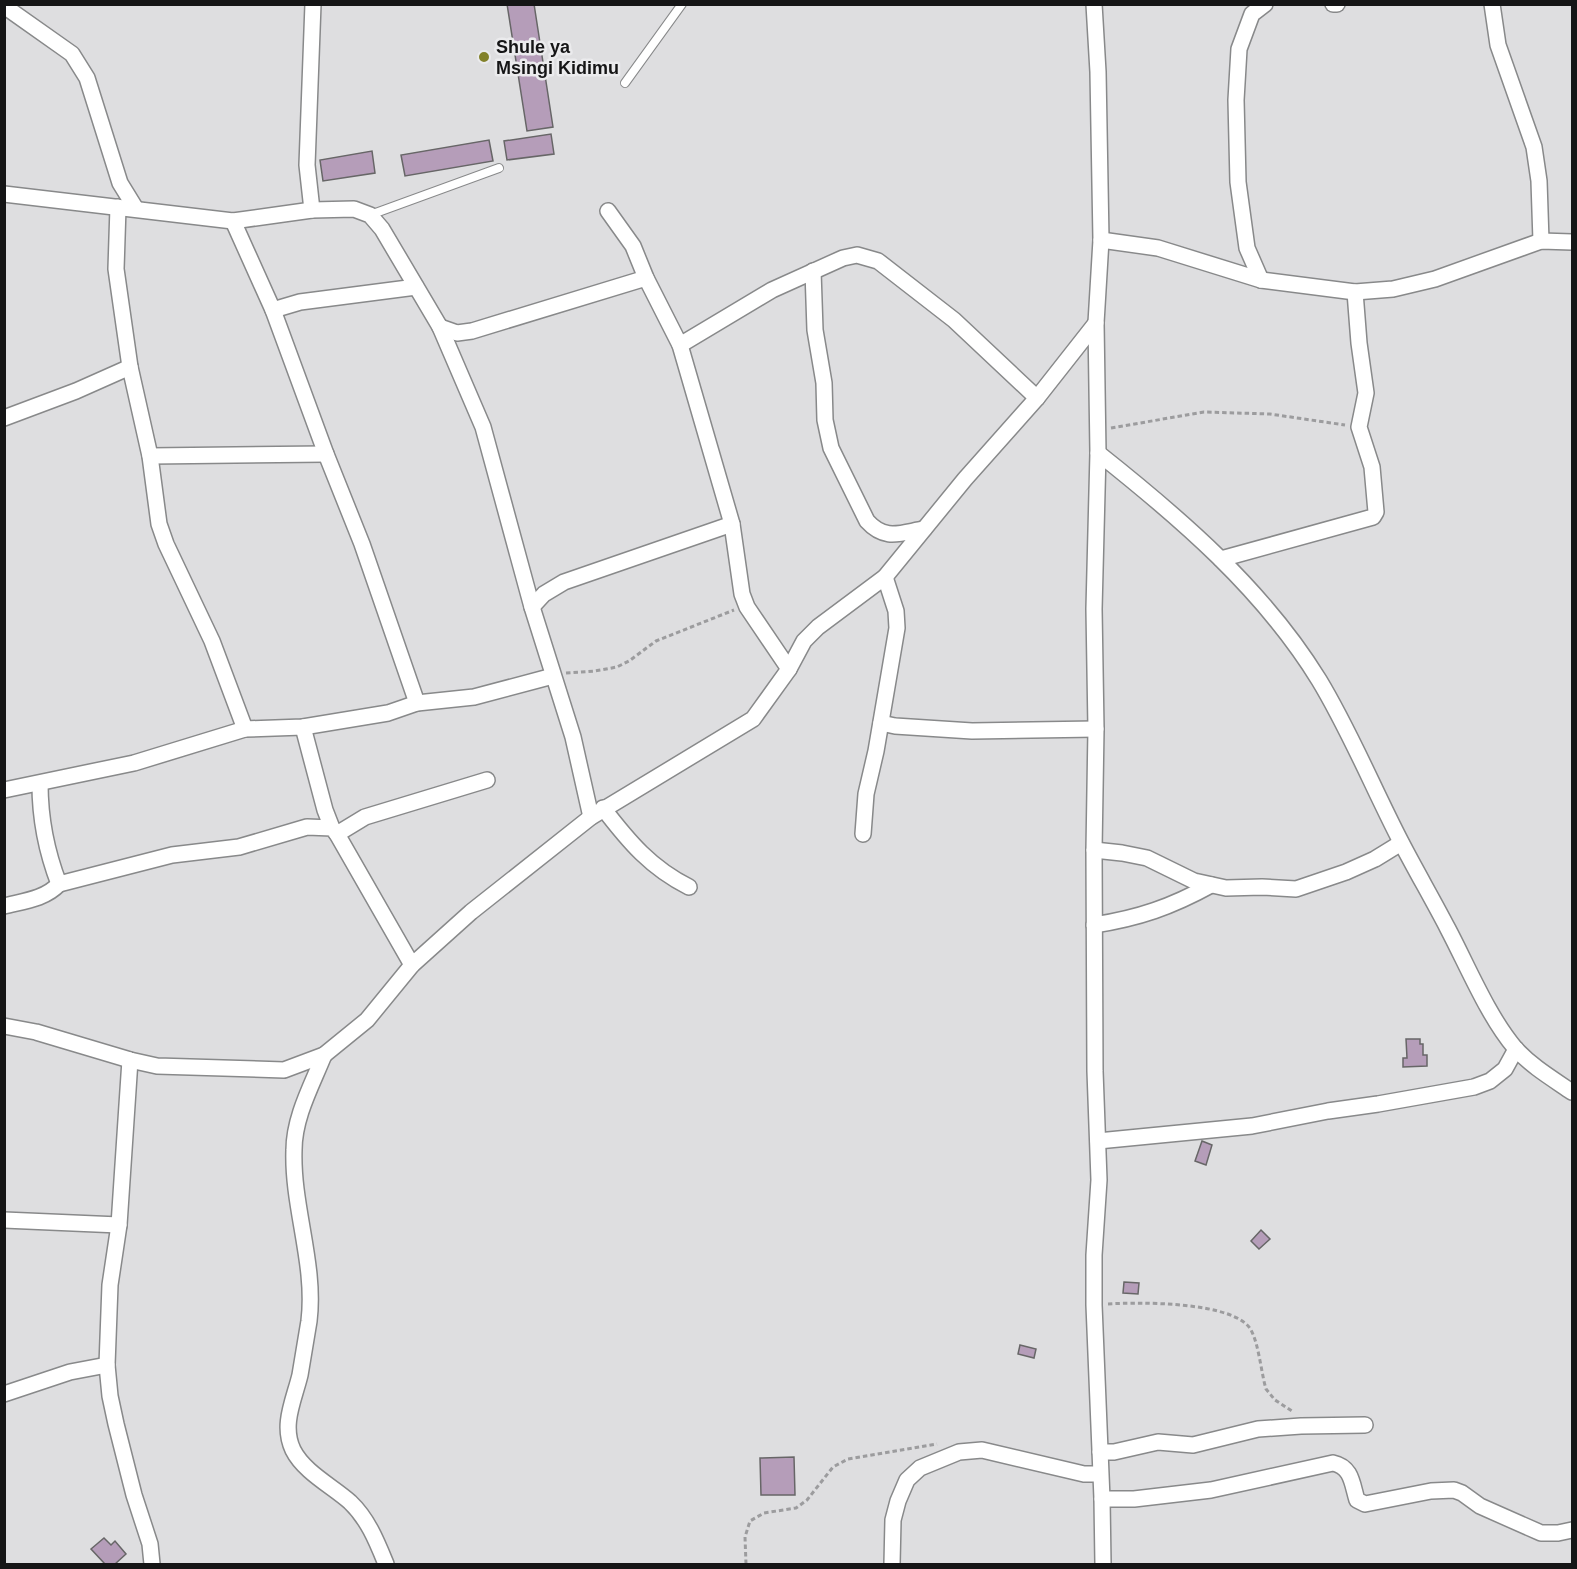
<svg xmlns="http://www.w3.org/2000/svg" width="1577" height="1569" font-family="Arial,sans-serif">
  <rect width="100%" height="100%" fill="#dedee0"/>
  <g fill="#b59db9" stroke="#676667" stroke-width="1.5">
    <polygon points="507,4 534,4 553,127 527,131"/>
    <polygon points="551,134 554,154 507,160 504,141"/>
    <polygon points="489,140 493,161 405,176 401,155"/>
    <polygon points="372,151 375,173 323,181 320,160"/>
    <polygon points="1406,1039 1420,1039 1420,1044 1423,1044 1423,1055 1427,1055 1427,1066 1403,1067 1403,1058 1407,1058"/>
    <polygon points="1202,1141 1212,1145 1206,1165 1195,1161"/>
    <polygon points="1261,1230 1270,1239 1259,1249 1251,1241"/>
    <polygon points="1124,1282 1139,1283 1138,1294 1123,1293"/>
    <polygon points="1020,1345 1036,1349 1034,1358 1018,1354"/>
    <polygon points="794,1457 795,1495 761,1495 760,1458"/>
    <polygon points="104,1538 111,1545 115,1541 126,1554 115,1564 105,1564 91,1549"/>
  </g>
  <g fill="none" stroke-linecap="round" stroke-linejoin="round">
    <g stroke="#88898a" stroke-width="10">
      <g id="service">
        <polyline points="625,83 682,4"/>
        <polyline points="370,215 499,168"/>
      </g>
    </g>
    <g stroke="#88898a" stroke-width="18">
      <g id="minor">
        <polyline points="1094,4 1098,72 1101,240 1096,323 1098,453 1094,609 1096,729 1094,850 1095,1071 1099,1180 1094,1255 1094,1305 1102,1499 1103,1564"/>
        <polyline points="1333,4 1337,4"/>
        <polyline points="1492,4 1498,45 1534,147 1539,181 1541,241"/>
        <polyline points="4,6 72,54 87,78 120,183 136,209"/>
        <polyline points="4,194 233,221 312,210 354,209 370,215 382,229 440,327 483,427 532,607 573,737 591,817"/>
        <polyline points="118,207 116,269 130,367 150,456 159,524 166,544 212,641 245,729"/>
        <polyline points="312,210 307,165 313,4"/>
        <polyline points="608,211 633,246 646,278 680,345 732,524 742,594 747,607 789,669"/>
        <polyline points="233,221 273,310 326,454 362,544 417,703"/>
        <polyline points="1101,240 1158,248 1261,280 1355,292 1393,289 1435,279 1541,241 1572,242"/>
        <path d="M813,271L815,330L824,383L825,420L831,448L867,521C885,541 900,533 924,529"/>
        <polyline points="1261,280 1247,248 1238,182 1236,100 1239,49 1252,14 1265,4"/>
        <polyline points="273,310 300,302 416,287"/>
        <polyline points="440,327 457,333 472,331 646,278"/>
        <polyline points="680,345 772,290 843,258 857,255 878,261 954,320 1037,398"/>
        <polyline points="4,418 76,391 130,367"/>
        <path d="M1098,453C1180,518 1263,589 1319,680C1350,731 1373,788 1401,842C1416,871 1433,900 1448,929C1468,967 1488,1016 1515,1048C1531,1066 1553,1079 1572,1092"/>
        <polyline points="150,456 326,454"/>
        <polyline points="1221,559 1373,517 1376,512 1372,467 1359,427 1366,393 1359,343 1355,292"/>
        <polyline points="532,607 544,594 564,582 732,524"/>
        <polyline points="881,723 895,726 972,731 1096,729"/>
        <polyline points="303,727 325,810 332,828"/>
        <path d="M40,784C40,818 47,853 59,884L172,855L239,847L307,827L332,828L337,834L412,965"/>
        <polyline points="4,790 134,763 245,729 303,727 388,713 417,703 474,697 553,676"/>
        <path d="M603,808C629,842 651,868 689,887"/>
        <polyline points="337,834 365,817 487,780"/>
        <polyline points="863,834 866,794 876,751 897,628 896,611 885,577"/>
        <polyline points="1094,850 1122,853 1147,858 1194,881 1226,888 1262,887 1296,889 1346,872 1375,859 1401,843"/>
        <path d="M4,906C24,901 45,899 59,884"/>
        <path d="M1094,925C1139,918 1171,907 1211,885"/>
        <polyline points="4,1026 36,1032 130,1060 157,1066 284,1070 324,1055 367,1020 412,965 471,912 591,817 753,719 789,669 804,641 818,627 885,577 965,479 1037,398 1096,323"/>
        <path d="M324,1055C312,1085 294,1117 294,1150C292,1207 316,1264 309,1321C306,1339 303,1357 300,1375C294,1400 281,1425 293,1450C304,1472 332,1486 350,1502C368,1519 377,1542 386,1564"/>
        <polyline points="130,1060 119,1225 110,1285 107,1365 110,1396 116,1424 134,1495 150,1544 152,1564"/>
        <polyline points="1098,1141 1252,1126 1328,1111 1378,1104 1474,1087 1490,1081 1505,1069 1516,1049"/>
        <polyline points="4,1220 119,1225"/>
        <polyline points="4,1394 70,1372 107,1365"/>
        <polyline points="1100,1452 1114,1452 1158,1442 1193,1445 1258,1429 1301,1426 1365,1425"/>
        <path d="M1102,1499H1134L1211,1490L1333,1463C1352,1467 1352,1484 1357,1500L1365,1504L1431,1491L1454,1490L1462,1493L1480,1506L1541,1533H1558L1572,1530"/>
        <polyline points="892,1564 893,1520 898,1501 907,1480 920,1468 959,1452 982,1450 1084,1474 1100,1474"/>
      </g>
    </g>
    <g stroke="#9c9c9e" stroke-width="3" stroke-dasharray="4.5 3" stroke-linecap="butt">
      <polyline points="1111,428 1204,412 1270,414 1345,425"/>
      <polyline points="566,673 595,671 617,667 629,661 656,641 734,610"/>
      <path d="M1108,1304C1137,1302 1235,1301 1251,1330C1259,1345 1261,1372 1266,1389L1275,1400L1292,1411"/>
      <polyline points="746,1564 745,1537 750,1521 764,1513 796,1508 807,1500 833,1467 848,1459 937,1444"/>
    </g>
    <use href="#service" stroke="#fff" stroke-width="8"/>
    <use href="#minor" stroke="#fff" stroke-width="15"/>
  </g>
  <circle fill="#82812a" stroke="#ebebed" stroke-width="2" cx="484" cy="57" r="6"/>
  <g text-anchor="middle" stroke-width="5" stroke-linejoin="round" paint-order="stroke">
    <g font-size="18" font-weight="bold" fill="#151516" stroke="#ebebed" text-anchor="start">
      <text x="496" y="53">Shule ya<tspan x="496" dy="21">Msingi Kidimu</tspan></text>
    </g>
  </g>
  <rect width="1577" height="1569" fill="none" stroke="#151516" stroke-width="12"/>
</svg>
